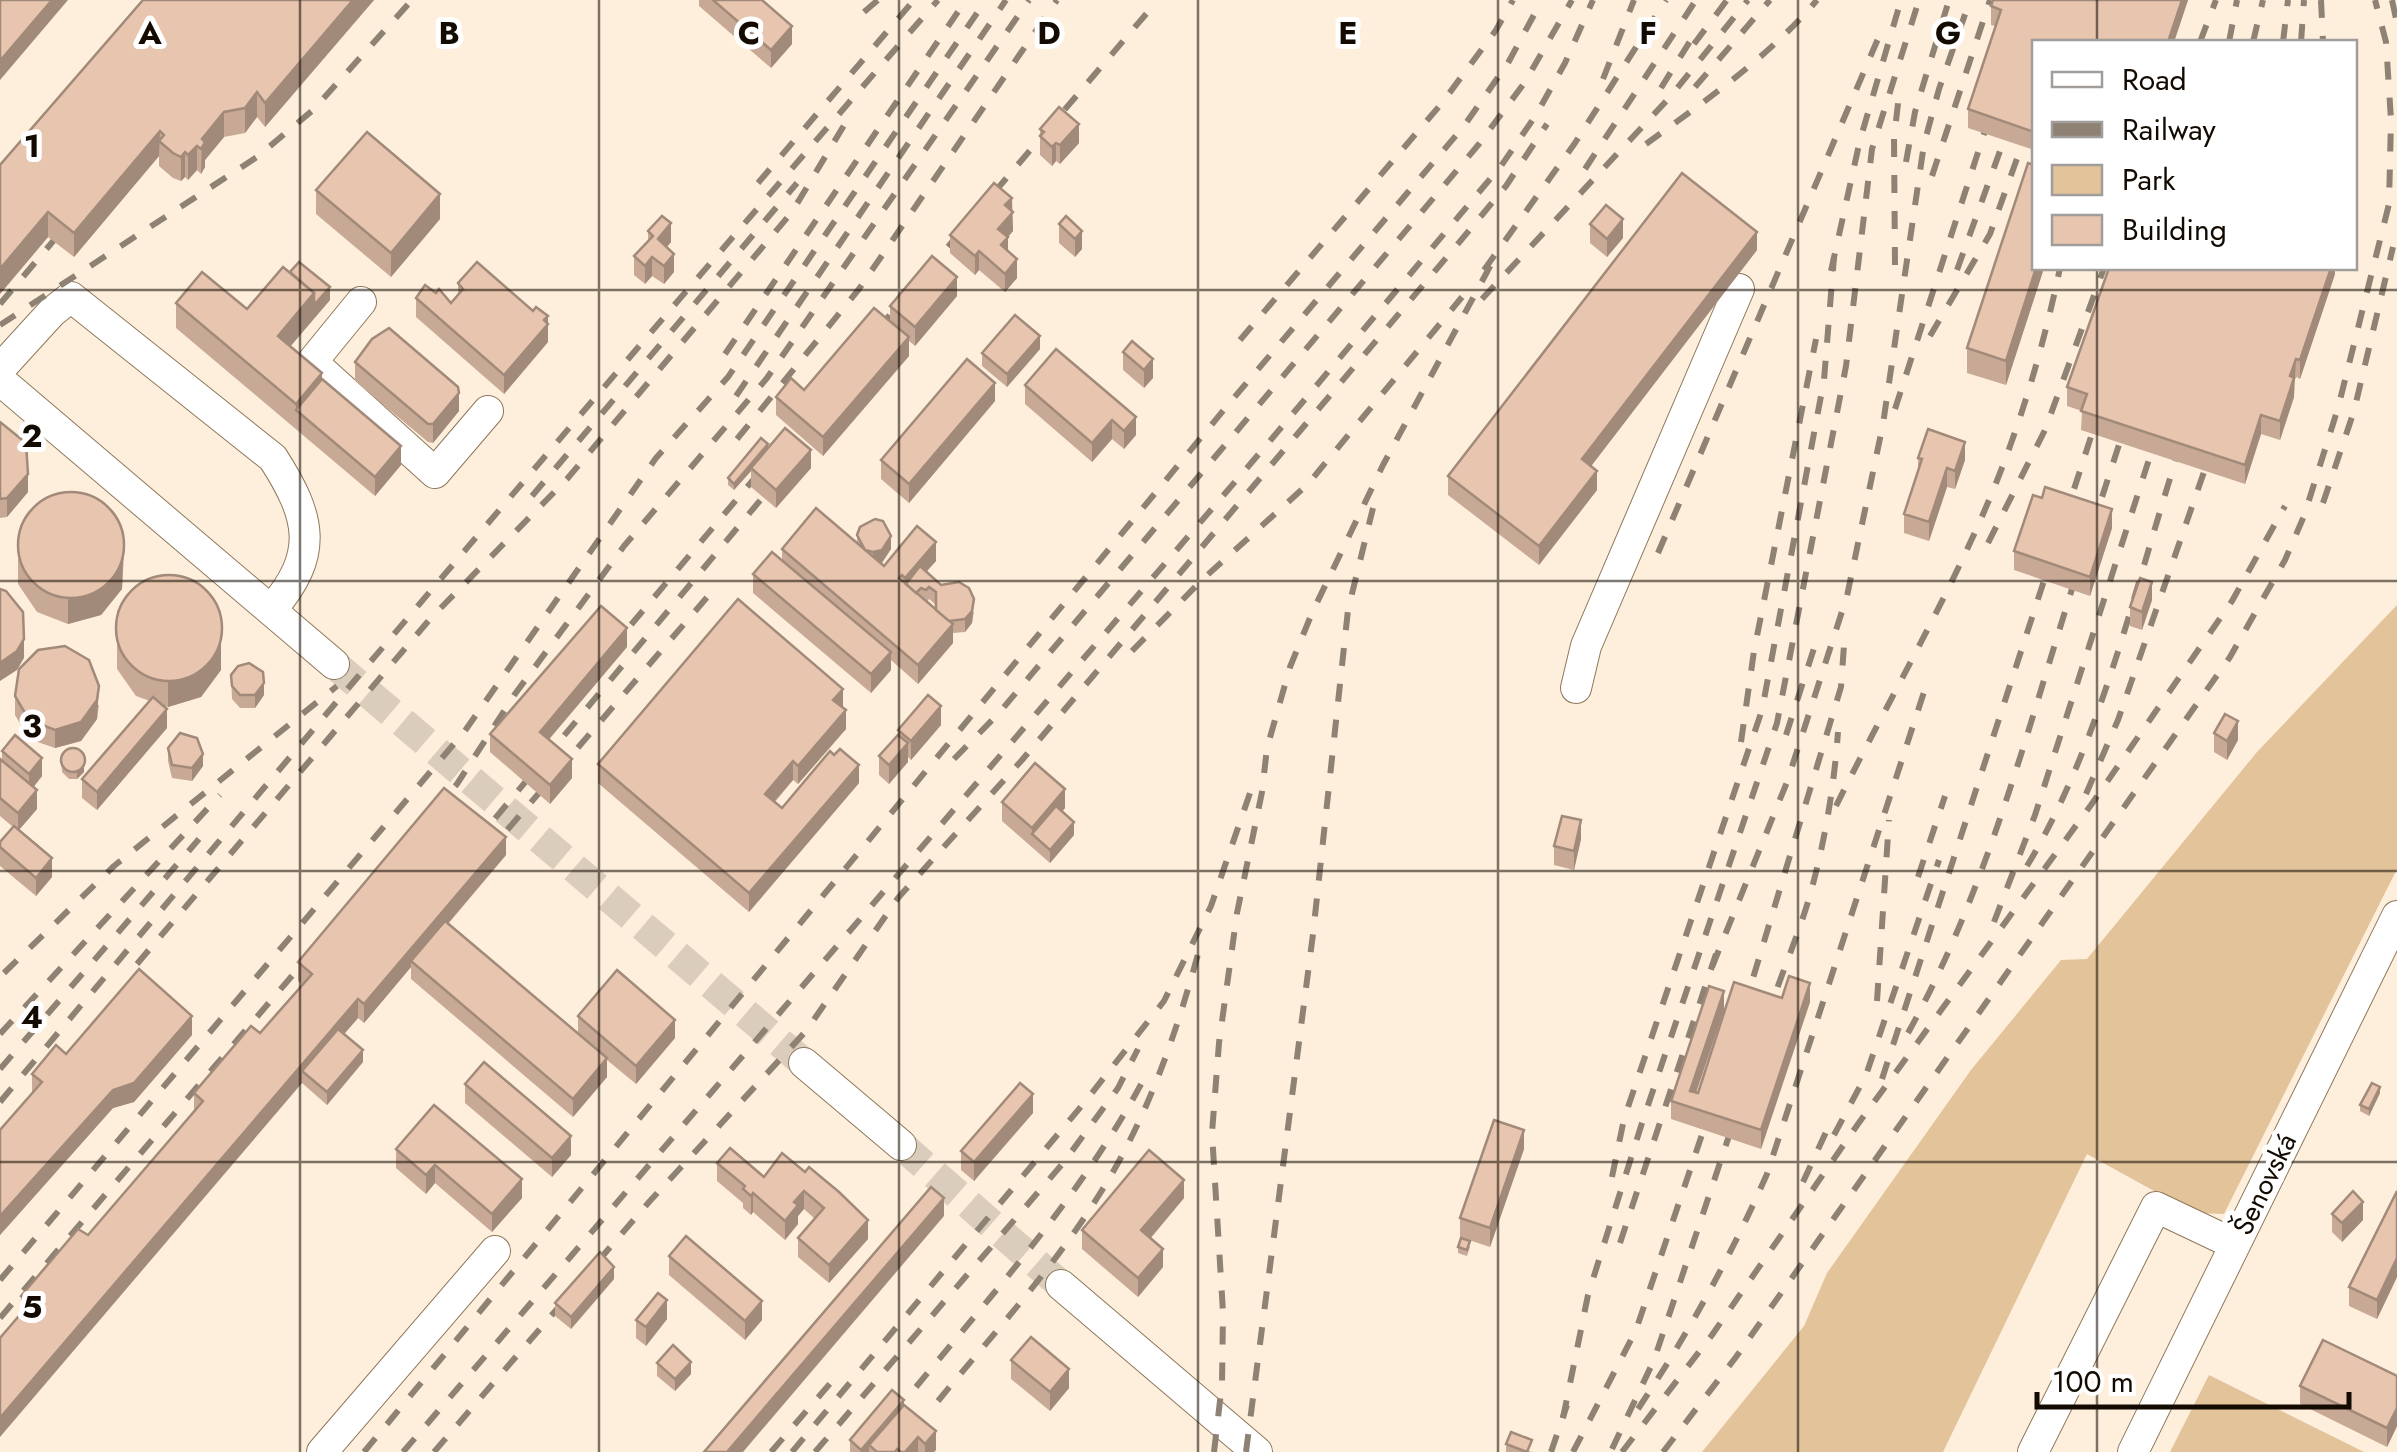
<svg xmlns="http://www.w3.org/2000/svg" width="2397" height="1452" font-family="Jost,sans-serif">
  <rect width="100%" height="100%" fill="#feefdc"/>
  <g fill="#e3c39a">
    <polygon points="2397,605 2397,869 2224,1214 2194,1213 2087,1154 1943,1452 1702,1452 1804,1326 1827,1273 1971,1070 2061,960 2087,959 2257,752"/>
    <polygon points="2209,1375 2364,1452 2170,1452"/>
  </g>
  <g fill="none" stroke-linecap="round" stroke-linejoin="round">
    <g stroke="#dbcdbb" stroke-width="30" stroke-dasharray="30 15" stroke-linecap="butt">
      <polyline points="334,664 804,1063"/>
      <polyline points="901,1145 1061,1285"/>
    </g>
    <g stroke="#8e785b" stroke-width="32">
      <g id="minor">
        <polyline points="361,302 312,362 435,473 488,411"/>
        <path d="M0,369L52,312L71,297L273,458C311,517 320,554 271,610"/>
        <polyline points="8,387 334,664"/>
        <polyline points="1576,688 1586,646 1739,289"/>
        <polyline points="804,1063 901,1145"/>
        <polyline points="1061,1285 1257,1452"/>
        <polyline points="322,1452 495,1251"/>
        <polyline points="2033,1452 2156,1207 2234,1244"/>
        <polyline points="2133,1452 2397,916"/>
      </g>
    </g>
    <use href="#minor" stroke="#fff" stroke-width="30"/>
    <g stroke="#8e8274" stroke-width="6" stroke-dasharray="18 18" stroke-linecap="butt">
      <polyline points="2321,0 2323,42"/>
      <polyline points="2392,0 2397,23"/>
      <polyline points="864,12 878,0"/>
      <polyline points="2200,42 2216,0"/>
      <polyline points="2229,42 2237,0"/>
      <polyline points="2253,42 2263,0"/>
      <polyline points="2283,42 2288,0"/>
      <polyline points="2301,42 2304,0"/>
      <polyline points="1694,44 1727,0"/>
      <polyline points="1603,79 1634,0"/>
      <polyline points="1695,87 1770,0"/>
      <polyline points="1661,88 1697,30"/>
      <path d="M1646,144C1705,101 1769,57 1817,0"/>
      <polyline points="1906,162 1915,112 1949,0"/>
      <polyline points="1585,169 1696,0"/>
      <polyline points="1932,176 1990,0"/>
      <polyline points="758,183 914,0"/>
      <polyline points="1895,265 1894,138 1899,95"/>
      <polyline points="1484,270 1575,143 1666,0"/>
      <polyline points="1957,270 2013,115"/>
      <polyline points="1831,271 1860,140 1901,0"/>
      <polyline points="1482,299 1670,97 1748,0"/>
      <polyline points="0,304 71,220"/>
      <polyline points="0,325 257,157 313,110 412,0"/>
      <polyline points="878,329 1158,0"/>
      <polyline points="1930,336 1990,234 2034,111"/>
      <polyline points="1240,340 1442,103 1496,30 1513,0"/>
      <polyline points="725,354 966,0"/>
      <polyline points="736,396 1006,0"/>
      <polyline points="1895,409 1992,109"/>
      <polyline points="737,439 859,289 1057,0"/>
      <polyline points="532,496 797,183"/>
      <polyline points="2323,503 2354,411 2393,247"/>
      <polyline points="2063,523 2100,409"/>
      <polyline points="2091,531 2128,417"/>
      <polyline points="1988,543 2045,430 2104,268"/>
      <polyline points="1658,553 1880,34"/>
      <polyline points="1132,651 1203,579 1308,484 1462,297"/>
      <polyline points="608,652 769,461"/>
      <polyline points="1786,735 1816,642"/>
      <polyline points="1741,742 1754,651 1816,339"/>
      <polyline points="954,759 998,714 1479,144 1525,82 1572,0"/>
      <polyline points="2086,794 2118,720 2213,446"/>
      <path d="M1836,806C1883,711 1937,618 1980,521C2016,440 2042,354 2060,268"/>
      <polyline points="431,813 457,784 515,694 624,546 767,378 1029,0"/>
      <polyline points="472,846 808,443"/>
      <polyline points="484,857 709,595"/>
      <path d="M2027,866C2105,736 2136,578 2184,435"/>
      <polyline points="1918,877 1945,796"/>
      <polyline points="1994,922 2035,815 2160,425"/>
      <polyline points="137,964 430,619 567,479 792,212 849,117"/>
      <polyline points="1712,967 1787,782 1847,596 1883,424 1924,144 1939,89 1970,0"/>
      <polyline points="4,973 114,866 337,686"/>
      <polyline points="1877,1001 1889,820"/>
      <polyline points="1743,1011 1841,687 1845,631"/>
      <path d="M1766,1021C1779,979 1798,937 1810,895C1825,841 1834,787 1838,732"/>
      <path d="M1908,1033C1989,887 2029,722 2080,564"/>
      <polyline points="0,1034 220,795"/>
      <polyline points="0,1069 199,839"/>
      <polyline points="1882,1079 2052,556"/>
      <path d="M0,1102C310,732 621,364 938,0"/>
      <polyline points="1834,1135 1866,1075 1939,860"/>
      <polyline points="1612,1177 1624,1119 1762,710 1824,380 1834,257"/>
      <polyline points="1803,1182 1833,1117"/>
      <polyline points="1620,1243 1716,954"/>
      <polyline points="0,1280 464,732 656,458 728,377 986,0"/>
      <polyline points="0,1318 314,950"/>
      <path d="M916,1387C998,1287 1085,1191 1146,1075"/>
      <path d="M938,1401C993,1334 1053,1269 1099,1195C1146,1121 1175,1038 1198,954"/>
      <path d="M1638,1409C1688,1334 1731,1256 1767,1174L1924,692"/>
      <polyline points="1563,1418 1588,1295 1642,1123 1777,723 1846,366 1872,149 1919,0"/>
      <polyline points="1612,1449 1654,1360 1737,1112"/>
      <polyline points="364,1452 1227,406 1464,126 1508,63 1542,0"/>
      <polyline points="403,1452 1264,448 1501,166 1536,115 1565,63 1593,0"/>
      <polyline points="434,1452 649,1202 806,1031 898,898 1022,760 1457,245 1506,186 1547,124"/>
      <polyline points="771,1452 840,1372"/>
      <polyline points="792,1452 1084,1103 1164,1001 1211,906 1251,790"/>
      <polyline points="815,1452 1064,1162 1118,1088 1138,1049"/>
      <polyline points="1214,1452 1222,1384 1223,1312 1212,1133 1219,1043 1237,913 1262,792 1267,748 1290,667 1312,613 1383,465 1494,259"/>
      <polyline points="1246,1452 1313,934 1348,610 1373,508"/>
      <polyline points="1551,1452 1567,1405"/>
      <polyline points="1573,1452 1636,1330 1713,1102"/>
      <polyline points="1622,1452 1712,1335 1858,1124 2091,805 2232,601 2285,506"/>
      <polyline points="1663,1452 1736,1357 2230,657 2285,560 2304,516 2338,408 2389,204 2391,120 2386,42 2375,0"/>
    </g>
  </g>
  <g fill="#c7a996" fill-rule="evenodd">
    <polygon points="143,0 374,0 265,127 257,117 245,133 224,137 205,160 205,167 201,174 197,170 188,180 185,177 181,181 173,178 159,166 159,156 74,257 48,237 0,294 0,165"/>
    <polygon points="699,0 762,0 792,44 771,68 699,6"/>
    <polygon points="2188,0 2174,42 2034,42 2034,150 1968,128 1968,109 1995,26 1991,25 1991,6"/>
    <polygon points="1040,129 1079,143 1060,164 1056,161 1052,166 1040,155"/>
    <polygon points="316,190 440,219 391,277 316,214"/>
    <polygon points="1012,211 1013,231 1008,237 1008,251 1017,278 1005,292 979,270 975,275 950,253 950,235"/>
    <polygon points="1066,216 1082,249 1075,257 1059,243 1059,224"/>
    <polygon points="1590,224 1623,238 1607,257 1590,243"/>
    <polygon points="648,231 671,242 667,247 674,272 664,284 652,276 645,284 634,275 634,256 648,241"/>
    <polygon points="1757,250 1591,466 1597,490 1539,565 1448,495 1448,476"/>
    <polygon points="2034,268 2044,268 2006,385 1967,373 1967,348"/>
    <polygon points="2335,268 2335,274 2300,379 2296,377 2294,383 2294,397 2280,440 2261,434 2245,484 2081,430 2082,411 2067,406 2067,387"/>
    <polygon points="458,283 548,316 548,342 504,394 416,317 416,298 436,293 451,303 458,294"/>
    <polygon points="957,296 915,346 909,341 909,356 823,456 776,415 776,397 804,390 890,321 890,306"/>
    <polygon points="330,300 290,346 401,465 375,496 176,328 176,303 247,309"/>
    <polygon points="1040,349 1007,387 982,366 982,353"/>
    <polygon points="1123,352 1153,378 1144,388 1123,370"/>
    <polygon points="355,362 459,411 433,443 428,442 355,381"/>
    <polygon points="1025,385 1136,417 1136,435 1124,449 1112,439 1092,462 1025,404"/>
    <polygon points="995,401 909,503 881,479 881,460"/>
    <polygon points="0,422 28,492 7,517 0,518"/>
    <polygon points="768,447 811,468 776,508 751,487 751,471 734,490 728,485 728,478"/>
    <polygon points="1918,458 1965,460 1955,489 1947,487 1929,541 1904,533 1904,514 1918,471"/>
    <polygon points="2112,528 2090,596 2014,570 2014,551"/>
    <path d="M857,535L891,549L881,563L884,566L936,561L926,572L974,612L972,623L965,632L953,633V643L918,684L891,660V670L871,693L753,593V574L782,560V549L857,542ZM929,599L936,605V610L927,602Z"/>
    <polygon points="124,555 122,589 101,615 68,624 37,612 18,584 18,559"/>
    <polygon points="2152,600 2142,630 2130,626 2130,607"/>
    <polygon points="117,610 221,670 201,697 168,707 161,705 167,728 97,810 82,798 82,779 150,701 136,696 117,669"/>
    <polygon points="627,647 549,739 572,778 550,804 490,752 490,734"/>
    <polygon points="231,675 264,695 255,708 240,708 232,699"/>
    <polygon points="15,696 99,705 97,719 81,741 55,748 29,739 15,715"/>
    <polygon points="842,708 846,729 798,784 793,780 775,802 782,808 859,783 749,912 598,783 598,764"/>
    <polygon points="941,725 911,760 908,757 908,762 889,784 879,775 879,756 898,735 898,730"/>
    <polygon points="2214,733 2238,740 2227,760 2214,752"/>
    <polygon points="168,748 203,766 192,781 172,778 168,761"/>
    <polygon points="2,751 42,776 33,787 37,809 19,830 52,877 36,896 0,866 0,842 13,827 0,816 0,759 2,761"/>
    <polygon points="61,758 84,772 77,779 69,779 62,772"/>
    <polygon points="1002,802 1065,808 1062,812 1074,835 1050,863 1002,821"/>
    <polygon points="1581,839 1574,870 1554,865 1554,846"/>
    <polygon points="506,855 449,923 578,1033 578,1016 675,1038 636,1084 607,1060 607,1077 573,1117 411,979 411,967 364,1023 358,1018 344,1034 363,1062 327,1105 302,1083 21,1313 21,1296 88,1235 194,1111 194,1093 260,1033 303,985 298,981 298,962"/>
    <polygon points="1810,1002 1761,1149 1671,1119 1671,1101 1724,1010 1696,1093 1698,1093"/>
    <polygon points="192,1035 134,1102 113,1108 0,1235 0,1130 32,1092 32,1074 66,1054"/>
    <polygon points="465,1084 571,1155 552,1177 465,1103"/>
    <polygon points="2380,1093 2369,1116 2360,1111 2360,1105"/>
    <polygon points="1033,1113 974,1181 961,1170 961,1151"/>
    <polygon points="396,1149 522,1198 492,1232 435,1183 426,1194 396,1168"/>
    <polygon points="1524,1149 1490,1247 1460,1237 1460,1218"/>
    <polygon points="782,1153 868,1239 829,1283 798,1257 798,1238 815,1219 804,1209 798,1216 798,1224 785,1240 753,1212 751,1215 743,1208 743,1203 717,1181 717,1163 764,1177"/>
    <polygon points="2397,1191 2397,1277 2377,1319 2349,1306 2349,1287"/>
    <polygon points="1184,1198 1151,1238 1163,1267 1138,1297 1082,1249 1082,1230"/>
    <polygon points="2332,1214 2363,1220 2342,1242 2332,1232"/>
    <polygon points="1458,1247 1470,1247 1467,1256 1458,1253"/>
    <polygon points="669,1256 762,1320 745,1340 669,1275"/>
    <polygon points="614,1279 571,1329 555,1316 555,1303"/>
    <polygon points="667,1319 646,1346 636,1338 636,1320"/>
    <polygon points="1011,1360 1069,1388 1050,1411 1011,1379"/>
    <polygon points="657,1363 691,1374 675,1391 657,1376"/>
    <polygon points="2397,1376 2397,1426 2387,1447 2300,1404 2300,1386"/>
    <polygon points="904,1405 936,1450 934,1452 850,1452 850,1440"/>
    <polygon points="1506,1444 1532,1452 1506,1452"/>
  </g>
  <g fill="#a28a7a">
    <polygon points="52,0 68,0 0,80 0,61"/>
    <polygon points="353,0 374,0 265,127 265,103"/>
    <polygon points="2182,0 2188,0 2174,42 2168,42"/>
    <polygon points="792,26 792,44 771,68 771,50"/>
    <polygon points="257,92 257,117 245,133 245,108"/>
    <polygon points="224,112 224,137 205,160 205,167 201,174 202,139"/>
    <polygon points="1079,124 1079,143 1060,164 1060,145"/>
    <polygon points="160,131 159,156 74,257 74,233"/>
    <polygon points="1056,143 1056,161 1052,166 1052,147"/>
    <polygon points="197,146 197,170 188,180 188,155"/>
    <polygon points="185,152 185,177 181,181 181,157"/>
    <polygon points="440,194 440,219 391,277 391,253"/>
    <polygon points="1012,198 1013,231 998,248 998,229 1005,205"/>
    <polygon points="48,212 48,237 0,294 0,269"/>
    <polygon points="1623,219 1623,238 1607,257 1607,239"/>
    <polygon points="671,223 671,242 658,257 658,239"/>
    <polygon points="1082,231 1082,249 1075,257 1075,239"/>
    <polygon points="1757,232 1757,250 1582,478 1582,459"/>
    <polygon points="1008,237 1008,256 1001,245"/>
    <polygon points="979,251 979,270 975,275 975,256"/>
    <polygon points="674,254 674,272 664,284 664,266"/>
    <polygon points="652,257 652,276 645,284 645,266"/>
    <polygon points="1017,259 1017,278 1005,292 1005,274"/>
    <polygon points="2036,268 2044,268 2006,385 2006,361"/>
    <polygon points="2331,268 2335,268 2335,274 2300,379 2300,360"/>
    <polygon points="957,277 957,296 915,346 915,327"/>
    <polygon points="330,287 330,300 278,361 278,336 314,293"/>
    <polygon points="548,316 548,342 504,394 504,375"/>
    <polygon points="1040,336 1040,349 1007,387 1007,374"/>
    <polygon points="909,337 909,356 823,456 823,437"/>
    <polygon points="1153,359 1153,378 1144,388 1144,370"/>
    <polygon points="2296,359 2294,397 2280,440 2280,421 2290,376"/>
    <polygon points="322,373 322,398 296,410 296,404"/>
    <polygon points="995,383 995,401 909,503 909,484"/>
    <polygon points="459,393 459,411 433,443 433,424"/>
    <polygon points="2261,415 2261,434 2245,484 2245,465"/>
    <polygon points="1136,417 1136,435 1124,449 1124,431"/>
    <polygon points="1112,420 1112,439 1092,462 1092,443"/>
    <polygon points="1965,442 1965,460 1955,489 1955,471"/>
    <polygon points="768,444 768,450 751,468 751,471 734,490 734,484"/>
    <polygon points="401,446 401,465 375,496 375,477"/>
    <polygon points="811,450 811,468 776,508 776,490"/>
    <polygon points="1947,468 1947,487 1929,541 1929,522"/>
    <polygon points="1597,471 1597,490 1539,565 1539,546"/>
    <polygon points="28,474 28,492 7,517 7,498"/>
    <polygon points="2112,509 2112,528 2090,596 2090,577"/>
    <polygon points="124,531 122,589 101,615 68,624 68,600"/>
    <polygon points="891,536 891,549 882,563 873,565 873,552"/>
    <polygon points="936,542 936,561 908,592 905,590 905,578"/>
    <polygon points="2152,582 2152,600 2142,630 2142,612"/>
    <polygon points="974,599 972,623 965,632 965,619"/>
    <polygon points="221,611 221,670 201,697 168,707 168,682"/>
    <polygon points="953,624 953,643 918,684 918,665"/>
    <polygon points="627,628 627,647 540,750 540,732"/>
    <polygon points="24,639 24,658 17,670 0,681 0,663"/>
    <polygon points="891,652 891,670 871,693 871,674"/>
    <polygon points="264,683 264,695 255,708 255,695"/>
    <polygon points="99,686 97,719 81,741 55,748 55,730"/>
    <polygon points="843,689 843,707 833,700"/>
    <polygon points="941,706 941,725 911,760 911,741"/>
    <polygon points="167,709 167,728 97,810 97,792"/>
    <polygon points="846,710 846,729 798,784 798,766"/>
    <polygon points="2238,721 2238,740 2227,760 2227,741"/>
    <polygon points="908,743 908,762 889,784 889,765"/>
    <polygon points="203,754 203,766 192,781 192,768"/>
    <polygon points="42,758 42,776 29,793 29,774"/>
    <polygon points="572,759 572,778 550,804 550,785"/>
    <polygon points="793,761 793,780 765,812 765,794"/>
    <polygon points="859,765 859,783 749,912 749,893"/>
    <polygon points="84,766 84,772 77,779 77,772"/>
    <polygon points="1065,789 1065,808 1038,839 1032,834 1032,847 1032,828"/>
    <polygon points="37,790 37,809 18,831 18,813"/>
    <polygon points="1581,820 1581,839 1574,870 1574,851"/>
    <polygon points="1074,822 1074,835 1050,863 1050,850"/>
    <polygon points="506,837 506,855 414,963 411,961 411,967 364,1023 364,1004"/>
    <polygon points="52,858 52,877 36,896 36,878"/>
    <polygon points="1810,983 1810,1002 1761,1149 1761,1130"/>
    <polygon points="1724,991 1724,1010 1690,1110 1690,1091"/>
    <polygon points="358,999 358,1018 308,1076 302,1071 302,1083 0,1437 0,1418"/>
    <polygon points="192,1016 192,1035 134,1102 113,1108 0,1235 0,1216 113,1090"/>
    <polygon points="675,1020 675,1038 636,1084 636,1066"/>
    <polygon points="363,1050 363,1062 327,1105 327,1092"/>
    <polygon points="607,1058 607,1077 573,1117 573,1099"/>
    <polygon points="2380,1087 2380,1093 2369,1116 2369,1109"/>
    <polygon points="1033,1094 1033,1113 974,1181 974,1162"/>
    <polygon points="1524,1130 1524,1149 1490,1247 1490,1228"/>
    <polygon points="571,1136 571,1155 552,1177 552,1158"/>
    <polygon points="435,1165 435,1183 426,1194 426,1175"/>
    <polygon points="522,1179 522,1198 492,1232 492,1214"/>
    <polygon points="1184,1180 1184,1198 1141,1249 1141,1230"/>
    <polygon points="804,1191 804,1209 798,1216 798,1224 785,1240 785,1221 794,1202"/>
    <polygon points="753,1193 753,1212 751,1215 751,1196"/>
    <polygon points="944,1198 944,1216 743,1452 727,1452"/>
    <polygon points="2363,1202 2363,1220 2342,1242 2342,1223"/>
    <polygon points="868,1220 868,1239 829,1283 829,1265"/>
    <polygon points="1163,1249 1163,1267 1138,1297 1138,1278"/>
    <polygon points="2397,1258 2397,1277 2377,1319 2377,1300"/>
    <polygon points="614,1267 614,1279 571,1329 571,1317"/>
    <polygon points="667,1300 667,1319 646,1346 646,1327"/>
    <polygon points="762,1301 762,1320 745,1340 745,1321"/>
    <polygon points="691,1362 691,1374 675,1391 675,1379"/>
    <polygon points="1069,1369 1069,1388 1050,1411 1050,1392"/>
    <polygon points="904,1400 904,1418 869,1445 869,1452 861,1452 861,1450"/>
    <polygon points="2397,1408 2397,1426 2387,1447 2387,1428"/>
    <polygon points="936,1431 936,1450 934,1452 925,1452 925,1444"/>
    <polygon points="918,1437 918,1452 905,1452"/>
  </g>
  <g fill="#e7c5ae" stroke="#a28a7a" stroke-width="2.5">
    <polygon points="0,0 52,0 0,61"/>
    <polygon points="143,0 353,0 265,103 257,92 245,108 224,112 202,139 205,142 201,149 197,146 188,155 185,152 181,157 173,153 159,141 164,135 160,131 74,233 48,212 0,269 0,165"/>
    <polygon points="713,0 762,0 792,26 771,50"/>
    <polygon points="1993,0 2182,0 2168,42 2034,42 2034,132 1968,109 2001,10 1991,6"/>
    <polygon points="1059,107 1079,124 1060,145 1056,143 1052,147 1040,136 1044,132 1040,129"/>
    <polygon points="367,132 440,194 391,253 316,190"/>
    <polygon points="2028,163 2034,165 2034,268 2036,268 2006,361 1967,348"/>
    <polygon points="1682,173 1757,232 1582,459 1597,471 1539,546 1448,476"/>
    <polygon points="994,183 1012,198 1005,205 1013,212 998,229 1008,237 1001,245 1017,259 1005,274 979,251 975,256 950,235"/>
    <polygon points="1606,205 1623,219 1607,239 1590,224"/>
    <polygon points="662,216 671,223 658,239 674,254 664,266 652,257 645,266 634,256 653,236 648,231"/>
    <polygon points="1066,216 1082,231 1075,239 1059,224"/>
    <polygon points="932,256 957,277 915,327 890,306"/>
    <polygon points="299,262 330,287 314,305 314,293 290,272"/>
    <polygon points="477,262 533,311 536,307 548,316 544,320 548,324 504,375 416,298 425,285 436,293 439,289 451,303 463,289 458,283"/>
    <polygon points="283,267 314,293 278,336 322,373 296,404 176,303 202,272 247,309"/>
    <polygon points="2109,268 2331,268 2300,360 2296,359 2290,376 2294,378 2280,421 2261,415 2245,465 2081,411 2087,394 2067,387"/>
    <polygon points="874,308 909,337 823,437 776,397 791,378 804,390"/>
    <polygon points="1015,315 1040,336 1007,374 982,353"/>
    <polygon points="389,328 458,387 459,393 433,424 428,424 355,362 372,339"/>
    <polygon points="1132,341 1153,359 1144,370 1123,352"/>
    <polygon points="1056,349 1136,417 1124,431 1112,420 1092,443 1025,385"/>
    <polygon points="967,359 995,383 909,484 881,460"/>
    <polygon points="322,379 401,446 375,477 296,410"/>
    <polygon points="0,422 26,443 28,474 7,498 0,499"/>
    <polygon points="785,428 811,450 776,490 751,468"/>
    <polygon points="1928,429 1965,442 1955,471 1947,468 1929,522 1904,514 1922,459 1918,458"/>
    <polygon points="761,438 768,444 734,484 728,478"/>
    <polygon points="2045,487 2112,509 2090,577 2014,551 2033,495 2042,498"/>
    <circle cx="71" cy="545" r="53"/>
    <polygon points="816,508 884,566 917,526 936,542 905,578 902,575 899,578 953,624 918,665 782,549"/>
    <polygon points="875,519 883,521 891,536 882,550 873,552 865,550 857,535 860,527"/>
    <polygon points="772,552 891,652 871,674 753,574"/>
    <polygon points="920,566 941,585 959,582 969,588 974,599 972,611 965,619 949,621 936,610 936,592 929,587 926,590 921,588 916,593 906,584"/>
    <circle cx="169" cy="628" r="53"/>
    <polygon points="2140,578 2152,582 2142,612 2130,607"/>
    <polygon points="0,589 6,591 23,612 24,639 17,651 0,663"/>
    <polygon points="738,599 843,689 833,700 846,710 798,766 793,761 765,794 782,808 830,751 834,755 840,749 859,765 749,893 598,764"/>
    <polygon points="601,606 627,628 540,732 572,759 550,785 490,734"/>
    <polygon points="65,646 89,660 99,686 97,700 81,722 55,730 29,720 15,696 19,669 38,650"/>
    <polygon points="249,663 263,672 264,683 255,695 240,695 232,686 231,675 238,666"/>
    <polygon points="928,695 941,706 911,741 898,730"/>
    <polygon points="153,697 167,709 97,792 82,779"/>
    <polygon points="2225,714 2238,721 2227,741 2214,733"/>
    <polygon points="180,733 197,738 203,754 192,768 172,765 168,748"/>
    <polygon points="15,735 42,758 29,774 2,751"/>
    <polygon points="898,735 908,743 889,765 879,756"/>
    <circle cx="73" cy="760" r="12"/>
    <polygon points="0,759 37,790 18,813 0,798"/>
    <polygon points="1035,763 1065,789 1032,828 1002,802"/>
    <polygon points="444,788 506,837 364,1004 358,999 0,1418 0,1338 30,1303 21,1296 78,1229 88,1235 203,1101 194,1093 251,1026 260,1033 312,974 298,962"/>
    <polygon points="1056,806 1074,822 1050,850 1032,834"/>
    <polygon points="1562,816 1581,820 1574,851 1554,846"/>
    <polygon points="14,826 52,858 36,878 0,847 0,842"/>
    <polygon points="445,921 607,1058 573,1099 411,961"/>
    <polygon points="139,969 192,1016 134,1083 113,1090 0,1216 0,1130 42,1082 32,1074 56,1045 66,1054"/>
    <polygon points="617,970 675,1020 636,1066 578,1016"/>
    <polygon points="1789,976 1810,983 1761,1130 1671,1101 1709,986 1724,991 1690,1091 1698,1093 1734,982 1782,998"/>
    <polygon points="338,1029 363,1050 327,1092 302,1071"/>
    <polygon points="484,1062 571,1136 552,1158 465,1084"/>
    <polygon points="1020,1083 1033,1094 974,1162 961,1151"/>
    <polygon points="2372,1083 2380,1087 2369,1109 2360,1105"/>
    <polygon points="434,1105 522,1179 492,1214 435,1165 426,1175 396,1149"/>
    <polygon points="1494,1120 1524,1130 1490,1228 1460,1218"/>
    <polygon points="730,1148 764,1177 782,1153 805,1172 809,1167 839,1192 868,1220 829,1265 798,1238 824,1208 804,1191 794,1202 798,1205 785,1221 753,1193 751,1196 743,1189 745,1186 717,1163"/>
    <polygon points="1149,1150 1184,1180 1141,1230 1163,1249 1138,1278 1082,1230"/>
    <polygon points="931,1187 944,1198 727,1452 704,1452"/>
    <polygon points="2353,1191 2363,1202 2342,1223 2332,1214"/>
    <polygon points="2397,1191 2397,1258 2377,1300 2349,1287"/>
    <polygon points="686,1236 762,1301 745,1321 669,1256"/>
    <polygon points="1461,1238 1470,1241 1467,1250 1458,1247"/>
    <polygon points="600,1252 614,1267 571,1317 555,1303"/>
    <polygon points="658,1293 667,1300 646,1327 636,1320"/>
    <polygon points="1031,1337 1069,1369 1050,1392 1011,1360"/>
    <polygon points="2323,1340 2397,1376 2397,1408 2387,1428 2300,1386"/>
    <polygon points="673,1345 691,1362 675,1379 657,1363"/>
    <polygon points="892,1390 904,1400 861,1450 850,1440"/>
    <polygon points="904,1405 936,1431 925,1444 918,1437 905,1452 901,1452 897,1449 895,1452 877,1452 869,1445"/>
    <polygon points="1511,1432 1532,1440 1527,1452 1506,1444"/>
  </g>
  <path fill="none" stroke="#130a02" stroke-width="2.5" stroke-opacity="0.55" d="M300,0V1452M599,0V1452M899,0V1452M1198,0V1452M1498,0V1452M1798,0V1452M2097,0V42M2097,268V1452M0,290H2397M0,581H2397M0,871H2397M0,1162H2397"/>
  <g text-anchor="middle" stroke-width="10" stroke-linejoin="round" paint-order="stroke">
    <g font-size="28" fill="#130a02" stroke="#fff">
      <text transform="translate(2264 1184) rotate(-64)" y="10">Šenovská</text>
    </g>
  </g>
  <g font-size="32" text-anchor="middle" font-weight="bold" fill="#130a02" stroke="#fff" stroke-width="10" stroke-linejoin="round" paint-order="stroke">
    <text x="150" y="44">A</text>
    <text x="449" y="44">B</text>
    <text x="749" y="44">C</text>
    <text x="1049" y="44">D</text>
    <text x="1348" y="44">E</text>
    <text x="1648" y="44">F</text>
    <text x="1948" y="44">G</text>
    <text x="32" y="157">1</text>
    <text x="32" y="447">2</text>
    <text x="32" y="737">3</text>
    <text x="32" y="1028">4</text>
    <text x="32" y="1318">5</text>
  </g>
  <rect x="2032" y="40" width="325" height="230" fill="#ffffff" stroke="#a19d9a" stroke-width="2.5"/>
  <rect x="2052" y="72" width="50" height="15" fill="#ffffff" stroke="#a19d9a" stroke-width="2.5"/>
  <text x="2122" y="90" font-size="30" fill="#130a02">Road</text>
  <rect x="2052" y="122" width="50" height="15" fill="#8e8274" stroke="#a19d9a" stroke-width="2.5"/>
  <text x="2122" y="140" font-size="30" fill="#130a02">Railway</text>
  <rect x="2052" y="165" width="50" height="30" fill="#e3c39a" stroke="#a19d9a" stroke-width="2.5"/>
  <text x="2122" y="190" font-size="30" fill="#130a02">Park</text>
  <rect x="2052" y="215" width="50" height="30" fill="#e7c5ae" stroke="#a19d9a" stroke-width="2.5"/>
  <text x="2122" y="240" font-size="30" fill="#130a02">Building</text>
  <path d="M2037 1392v15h312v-15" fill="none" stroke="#130a02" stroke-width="5"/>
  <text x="2052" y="1392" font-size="30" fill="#130a02" stroke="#ffffff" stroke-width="8" paint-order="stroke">100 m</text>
</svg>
